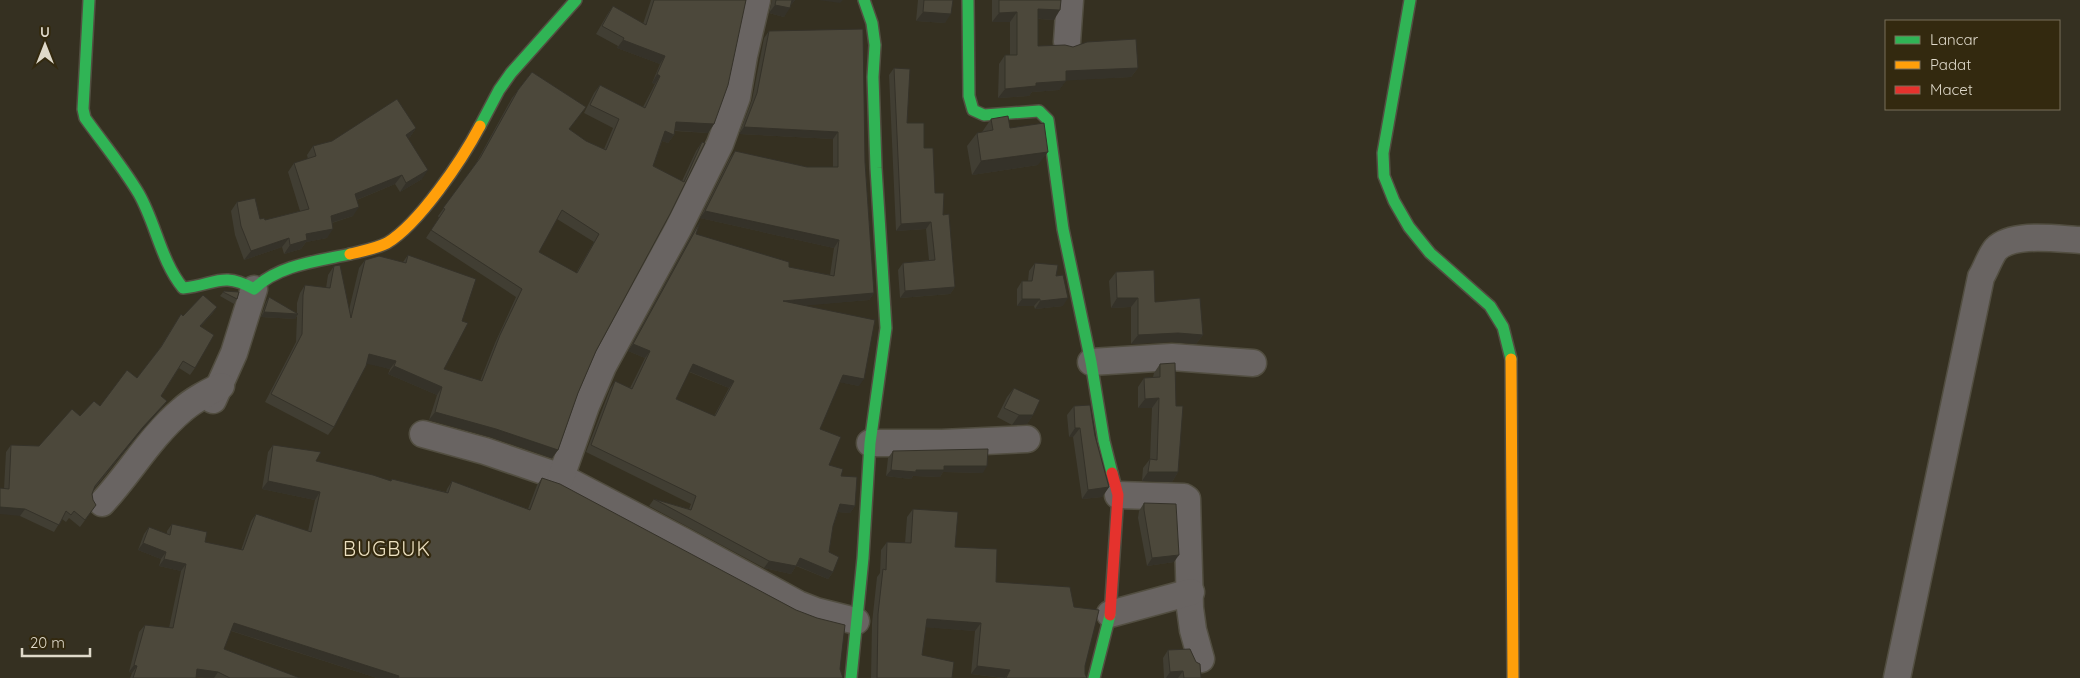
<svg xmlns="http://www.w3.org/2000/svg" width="2080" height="678" font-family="Quicksand,sans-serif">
  <rect width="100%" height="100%" fill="#353021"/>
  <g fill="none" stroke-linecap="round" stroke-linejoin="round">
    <g stroke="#524e41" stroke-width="29">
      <g id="street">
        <polyline points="1067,42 1070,0"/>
        <polyline points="1091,362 1172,357 1253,363"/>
        <polyline points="213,400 234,353 254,289"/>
        <polyline points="423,434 485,451 561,477 683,541 798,604 816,611 856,621"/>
        <polyline points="870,443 942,443 1027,439"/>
        <polyline points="561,477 586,406 603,366 678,229 720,144 737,97 744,56 757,0"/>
        <polyline points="1118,495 1184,497 1187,499 1190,608 1193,630 1201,659"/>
        <path d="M102,503C130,473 150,437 182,410C193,400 207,393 221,386"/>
        <polyline points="1110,614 1191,592"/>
        <path d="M1897,678L1981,277C1986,269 1990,256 1996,249C2013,232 2057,239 2080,240"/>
      </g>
    </g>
    <g stroke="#524e41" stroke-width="14">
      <g id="fast">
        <path d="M89,0L83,109L85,118C103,143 123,167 139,194C156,224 161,261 183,288C215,285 222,271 254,289C278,265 318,261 350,254"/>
        <polyline points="968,0 969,96 973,110 984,115 1039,111 1048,120 1063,229 1091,362 1104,441 1112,473"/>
        <polyline points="1410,0 1383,153 1384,176 1394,201 1409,227 1430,253 1490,306 1503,327 1511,359"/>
        <polyline points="480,126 499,90 511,73 576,0"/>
        <polyline points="851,678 863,558 870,443 886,328 876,168 873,77 875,45 872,23 864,0"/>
        <polyline points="1094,678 1110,615"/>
      </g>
    </g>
    <g stroke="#524e41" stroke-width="14">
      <g id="slow">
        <path d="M350,254C362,251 375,249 387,243C419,224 462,160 480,126"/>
        <polyline points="1511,359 1513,678"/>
      </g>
    </g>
    <g stroke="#524e41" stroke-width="14">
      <polyline id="jam" points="1110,615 1118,495 1112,473"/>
    </g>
    <use href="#street" stroke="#696462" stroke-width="26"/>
    <use href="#fast" stroke="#30b455" stroke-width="11"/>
    <use href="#slow" stroke="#ff9f0a" stroke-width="11"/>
    <use href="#jam" stroke="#e5322d" stroke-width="11"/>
  </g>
  <g fill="#413e33" fill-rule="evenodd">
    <path d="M651,0H746L714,124L708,133L675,131L674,135L668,143L662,141L653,166L682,181L696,151L702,142L705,143L596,351L578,393L558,450L552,458L490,437L429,420L437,395L388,374L390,369L367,363L334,427L328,435L265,402L296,342L297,316L295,319L261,317L266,302L269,297L297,314V303L300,293L305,285L326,288L328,275L334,266L349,310L359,268L365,260L403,262L408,255L444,369L480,381L495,343L516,297L426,238L439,218L438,216L475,165L512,98L532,72L586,107L569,129L586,141L604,149L613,128L584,113L594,93L600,85L643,107L655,84L652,83L660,64L617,48L618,46L596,34L607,15L613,6L643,24ZM557,219L594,242L576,273L539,252Z"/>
    <polygon points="772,0 795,0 791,5 790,5 784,17 769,13"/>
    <polygon points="918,0 953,0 945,23 916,21"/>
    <polygon points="992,0 1061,0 1054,20 1038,19 1038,46 1138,68 1131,77 1066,80 1059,90 1032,92 1029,96 998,98 999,64 1005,55 1010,55 1010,22 992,22"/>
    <path d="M769,31L865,162L874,293L869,300L806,305L859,386L840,382L820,429L829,465L841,476L855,506L850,513L838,512L833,526L829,552L833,572L828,579L796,566L791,574L764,568L649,506L654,499L689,509L691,504L586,452L610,389L615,381L630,388L645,358L628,351L695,229L700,222L696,234L789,267L830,275L834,248L700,218L730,158L735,151L807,167H833V139L739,134L752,100L764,38ZM689,372L729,388L714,416L676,399Z"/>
    <polygon points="894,68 907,123 924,148 935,193 943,215 955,287 950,294 900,298 898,270 903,263 929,260 926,229 896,231 889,75"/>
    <polygon points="991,119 1010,128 1038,165 972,175 967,146 977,133 982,132"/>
    <polygon points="416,128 410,137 408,138 422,179 400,192 395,184 357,200 353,216 332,223 327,238 306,242 301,249 284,254 282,247 244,260 235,235 231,211 237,202 260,219 265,220 300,211 288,172 294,163 308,159 307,155 313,146"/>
    <polygon points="1035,263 1056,276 1063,306 1035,309 1034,306 1017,306 1017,289 1022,281 1028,281 1029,271"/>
    <polygon points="1116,272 1155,302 1203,335 1196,344 1171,342 1131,344 1131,307 1111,308 1109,281"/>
    <polygon points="224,291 237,299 234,304 220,296"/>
    <polygon points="217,307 212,314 201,326 195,368 190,375 179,368 161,396 167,401 162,408 139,434 94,489 92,494 91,512 80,527 69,518 66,522 62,519 54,532 20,516 4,489 6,452 11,445 39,446 80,416 100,406 137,378 158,351 181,314 183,316"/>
    <polygon points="1160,364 1176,406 1178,472 1172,482 1142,481 1143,468 1150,459 1152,408 1138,408 1138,387 1144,378 1153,377 1154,373"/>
    <polygon points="1014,388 1033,415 1027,424 1012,425 997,417 1007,397"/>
    <polygon points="1074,406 1095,436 1109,487 1102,497 1082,499 1073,437 1069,437 1067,415"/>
    <polygon points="273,445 316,461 391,481 392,479 446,492 447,489 452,481 528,509 537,485 542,478 840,669 843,678 377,678 231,631 224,649 300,678 205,678 196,677 196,678 130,678 132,673 129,672 139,632 145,625 169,628 181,571 159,566 161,559 138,550 144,534 149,527 167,534 167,531 172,524 205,542 241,550 251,521 256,514 308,531 315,500 262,489 268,452"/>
    <polygon points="893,451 983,473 943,472 940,477 913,476 911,479 886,476 888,458"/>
    <polygon points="1144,503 1174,562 1147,566 1138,518 1139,511"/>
    <polygon points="913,509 955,547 996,582 1085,666 1085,674 1087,678 1002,678 971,674 975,631 926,627 922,655 952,678 871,678 872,623 877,577 880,573 881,550 887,542 905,543 907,517"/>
    <polygon points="1168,650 1201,678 1164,678 1163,658"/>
  </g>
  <g fill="#353229">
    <polygon points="790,0 795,0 791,5 787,4"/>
    <polygon points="818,0 843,0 840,3"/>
    <polygon points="775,5 790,8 784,17 769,13"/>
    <polygon points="1038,9 1060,10 1054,20 1031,18"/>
    <polygon points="923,12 951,14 945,23 916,21"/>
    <polygon points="1017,12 1010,22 992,22 999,13"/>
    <polygon points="623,40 665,56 660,64 617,48"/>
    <polygon points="1138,68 1131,77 1059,81 1066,71"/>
    <polygon points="657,74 660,76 655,84 652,83"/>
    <polygon points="1066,81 1059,90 1032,92 1029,96 998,98 1005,89 1036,83"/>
    <polygon points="676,122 714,124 708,133 670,130"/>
    <polygon points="744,127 838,132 833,139 739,134"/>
    <polygon points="416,128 410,137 400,144 406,135"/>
    <polygon points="665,131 674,135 668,143 659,140"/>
    <polygon points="1048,152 1038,165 972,175 981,161"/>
    <polygon points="428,170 422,179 400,192 406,183"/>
    <polygon points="402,175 395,184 349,203 355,194"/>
    <polygon points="359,207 353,216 324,225 331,216"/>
    <polygon points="705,211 839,240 834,248 700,218"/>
    <polygon points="931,222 926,229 896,231 901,224"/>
    <polygon points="333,229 327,238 306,242 301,249 284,254 290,245 306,234"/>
    <polygon points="289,238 282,247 244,260 251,251"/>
    <polygon points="955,287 950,294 900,298 905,291"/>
    <polygon points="874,293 869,300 778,308 783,301"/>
    <polygon points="1068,298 1063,306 1035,309 1040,301"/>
    <polygon points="1117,298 1138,298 1131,307 1111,308"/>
    <polygon points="1022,299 1040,299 1034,306 1017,306"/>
    <polygon points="217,307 212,314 195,333 200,326"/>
    <polygon points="264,312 298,314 295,319 261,317"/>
    <polygon points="1178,333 1203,335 1196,344 1171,342 1131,344 1138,335"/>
    <polygon points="633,344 650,351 645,358 628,351"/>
    <polygon points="369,354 396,361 390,369 363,363"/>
    <polygon points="693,364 734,381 729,388 688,371"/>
    <polygon points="394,366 442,387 437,395 388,374"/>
    <polygon points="843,375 864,379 859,386 838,382"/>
    <polygon points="1159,398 1152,408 1138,408 1145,399"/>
    <polygon points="167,401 162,408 139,434 90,493 143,427"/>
    <polygon points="435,412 496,429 558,450 552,458 490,437 429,420"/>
    <polygon points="1019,415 1033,415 1027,424 1012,425"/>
    <polygon points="1075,428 1080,428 1073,437 1069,437"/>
    <polygon points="944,466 987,466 983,473 943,472 940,477 913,476 911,479 886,476 891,470"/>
    <polygon points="1148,472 1178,472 1172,482 1142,481"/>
    <polygon points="268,481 320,492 315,500 262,489"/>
    <polygon points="1109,487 1102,497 1082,499 1088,490"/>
    <polygon points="840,504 855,506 850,513 835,512"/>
    <polygon points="0,507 25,509 20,516 0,514"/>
    <polygon points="143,543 166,552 161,559 138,550"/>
    <polygon points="1179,555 1174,562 1147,566 1152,558"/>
    <polygon points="800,558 833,572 828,579 795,565"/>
    <polygon points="164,559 186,564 181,571 159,566"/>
    <polygon points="769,561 796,566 791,574 764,568"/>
    <polygon points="927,619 981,623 975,631 921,627"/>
    <polygon points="234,623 399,676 398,678 377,678 229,630"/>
    <polygon points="134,665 137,666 132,673 129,672"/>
    <polygon points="977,666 1010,670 1005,678 971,674"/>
    <polygon points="197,669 218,672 214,678 205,678 192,676"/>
    <polygon points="1183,671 1178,678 1166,678 1170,672"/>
  </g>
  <g fill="#4c483b" stroke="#353229" fill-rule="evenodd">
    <path d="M654,0H746L728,85L714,124L676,122L674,135L665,131L653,166L684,182L702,142L705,143L670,214L596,351L578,393L558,450L496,429L435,412L442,387L394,366L396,361L369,354L366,366L334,427L271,394L302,334L303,295L305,285L330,288L334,266L340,265L351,318L365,260L379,256L406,263L408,255L476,279L462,321L468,323L444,369L482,381L500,335L522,289L431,230L445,209L443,208L480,158L518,90L532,72L586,107L569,129L586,141L606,150L619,119L590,105L600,85L645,108L660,76L657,74L665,56L623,40L624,38L602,26L613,6L646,25ZM562,210L599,234L577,273L539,252Z"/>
    <polygon points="776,0 792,0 790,8 775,5"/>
    <polygon points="924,0 953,0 951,14 923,12"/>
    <polygon points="999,0 1061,0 1060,10 1038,9 1038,46 1065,45 1073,47 1087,42 1136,39 1138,68 1066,71 1066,81 1036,83 1036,86 1005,89 1005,55 1017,55 1017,12 999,13"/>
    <path d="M863,29L865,162L874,293L783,301L875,320L864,379L843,375L820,429L841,437L829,465L843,469L841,476L857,477L855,506L840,504L833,526L829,552L839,557L833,572L800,558L796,566L769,561L654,499L691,510L696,496L591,445L615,381L632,389L650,351L633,344L700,222L696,234L789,262V267L834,276L839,240L705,211L735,151L807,167H838V132L744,127L757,93L769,31ZM693,364L734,381L715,416L676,399Z"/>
    <polygon points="894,68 910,69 907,123 924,123 924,148 933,148 935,193 944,193 943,215 949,214 955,287 905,291 903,263 935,260 931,222 901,224"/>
    <polygon points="397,99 416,128 406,135 428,170 406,183 402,175 355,194 359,207 331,216 333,229 306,234 307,240 290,245 289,238 251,251 241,226 237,202 255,198 260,219 264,218 265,220 309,209 294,163 316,156 313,146 332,141"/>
    <polygon points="1008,116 1010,128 1044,123 1048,152 981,161 977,133 993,130 991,119"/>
    <polygon points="1035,263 1058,265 1056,276 1063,275 1068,298 1040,301 1040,299 1022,299 1022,281 1032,281"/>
    <polygon points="1154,270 1155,302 1200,298 1203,335 1178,333 1138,335 1138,298 1117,298 1116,272"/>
    <polygon points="224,291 239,292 237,299 223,292"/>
    <polygon points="203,295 217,307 200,326 214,335 195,368 183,361 161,396 167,401 143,427 95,486 92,494 93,500 96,505 85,520 74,511 71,515 66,511 59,525 25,509 0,507 0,488 9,489 11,445 39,446 72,409 80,416 94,401 100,406 127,370 137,378 161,347 181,314 183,316"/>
    <polygon points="269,297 298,314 264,312"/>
    <polygon points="1175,363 1176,406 1183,406 1178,472 1148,472 1150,459 1157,460 1159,398 1145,399 1144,378 1160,377 1160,364"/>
    <polygon points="1014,388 1040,400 1033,415 1019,415 1004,408"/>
    <polygon points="1090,405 1095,436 1109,487 1088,490 1080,428 1075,428 1074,406"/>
    <polygon points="273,445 321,452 316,461 373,475 391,481 392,479 448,493 452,481 530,510 542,478 560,484 796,610 817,618 845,625 840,669 843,678 398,678 399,676 234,623 224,649 300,678 230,678 218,672 197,669 196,678 133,678 137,666 134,665 145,625 173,628 186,564 164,559 166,552 143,543 149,527 170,535 172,524 207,532 205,542 243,550 256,514 311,532 320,492 268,481"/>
    <polygon points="988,449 987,466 944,466 944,470 916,470 916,472 891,470 893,451"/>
    <polygon points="1144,503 1176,504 1179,555 1152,558 1144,510"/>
    <polygon points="913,509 958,512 955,547 997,549 996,582 1070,587 1074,607 1099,610 1085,666 1085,674 1087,678 1006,678 1010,670 977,666 981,623 927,619 922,655 954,662 952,678 877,678 878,614 883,569 886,570 887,542 911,543"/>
    <polygon points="1190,649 1196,662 1200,664 1201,678 1184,678 1183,671 1170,672 1168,650"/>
  </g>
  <g text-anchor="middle" stroke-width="4.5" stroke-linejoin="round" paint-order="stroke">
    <g font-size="20" letter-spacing="1" fill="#ede1c1" stroke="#33290f">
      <text x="387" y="556">BUGBUK</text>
    </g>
  </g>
  <rect x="1885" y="20" width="175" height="90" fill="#33290f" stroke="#786f5a"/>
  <rect x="1895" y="36" width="25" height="8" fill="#30b455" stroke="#786f5a"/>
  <text x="1930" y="45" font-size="15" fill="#dfd9ca">Lancar</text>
  <rect x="1895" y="61" width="25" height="8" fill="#ff9f0a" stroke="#786f5a"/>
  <text x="1930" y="70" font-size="15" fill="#dfd9ca">Padat</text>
  <rect x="1895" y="86" width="25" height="8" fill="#e5322d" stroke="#786f5a"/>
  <text x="1930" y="95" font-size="15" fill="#dfd9ca">Macet</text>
  <g transform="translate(45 45)" stroke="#33290f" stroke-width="4" paint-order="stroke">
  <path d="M0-4L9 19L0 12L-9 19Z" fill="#dfd9ca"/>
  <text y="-8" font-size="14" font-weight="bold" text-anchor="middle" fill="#dfd9ca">U</text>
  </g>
  <path d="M22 648v8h68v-8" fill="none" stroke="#dfd9ca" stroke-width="2.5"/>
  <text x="30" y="648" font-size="15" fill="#dfd9ca" stroke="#33290f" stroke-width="4" paint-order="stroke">20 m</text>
</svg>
